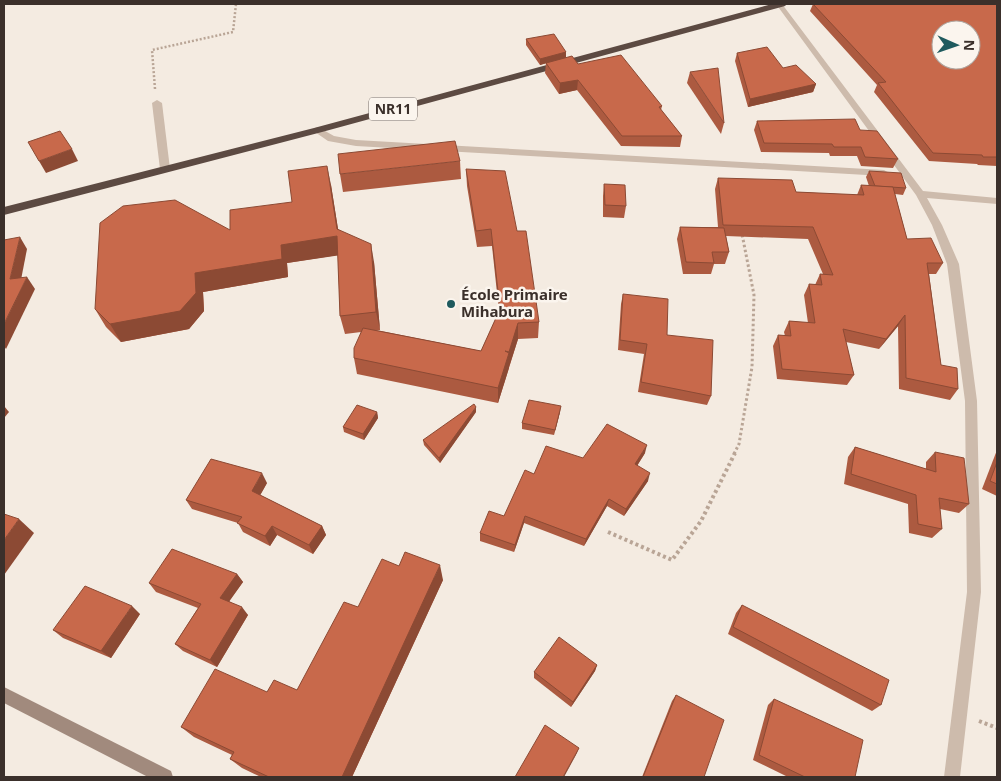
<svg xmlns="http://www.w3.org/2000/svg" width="1001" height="781" font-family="'Noto Sans',sans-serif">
  <rect width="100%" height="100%" fill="#f4ebe1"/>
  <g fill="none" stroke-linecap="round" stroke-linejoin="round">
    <polyline stroke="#b9a596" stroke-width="2.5" stroke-dasharray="2 2" stroke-linecap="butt" points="155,89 152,50 233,32 236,4"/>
    <polyline stroke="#b9a596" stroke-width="3" stroke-dasharray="2.5 2.5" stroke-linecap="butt" points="734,454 739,444 752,367 754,295 742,234"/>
    <g stroke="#b9a596" stroke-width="4" stroke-dasharray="3 3" stroke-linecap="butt">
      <polyline points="608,532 672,560 701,521 735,453"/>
      <polyline points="979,721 997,728"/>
    </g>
    <g fill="#cdbbac" fill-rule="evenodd">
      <polygon points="776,4 782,4 923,191 997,198 997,204 927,198 942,225 959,264 977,401 981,592 960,777 944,777 967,592 965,401 947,264 932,225 916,195"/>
      <polygon points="157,100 162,103 170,169 165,172 160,169 152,103"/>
      <polygon points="318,127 334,136 356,140 884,170 889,173 884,176 356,146 328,141 315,132 315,128"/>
    </g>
    <polygon fill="#a18a7d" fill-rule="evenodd" points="4,687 171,771 173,777 148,777 4,703"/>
    <polygon fill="#5c4a42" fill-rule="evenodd" points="772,4 787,4 785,6 322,132 4,215 4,207 314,128"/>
  </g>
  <g fill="#ac5a40">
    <polygon points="813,4 997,4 997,166 978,165 977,164 929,161 874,92 877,85 810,11"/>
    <polygon points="526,39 566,52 566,58 662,106 661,110 682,136 680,147 621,146 577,90 559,94 545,73 546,63 540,65 526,45"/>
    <polygon points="737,53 783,68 816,84 813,92 748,107 735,61"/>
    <polygon points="690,72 724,123 721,134 687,83"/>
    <polygon points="757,121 860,130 898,159 893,168 861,166 857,156 830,156 829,153 761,152 754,130"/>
    <polygon points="460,161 461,179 343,192 340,174"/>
    <polygon points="466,169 517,231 539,322 538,338 518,339 498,403 357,374 354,358 361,332 345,334 340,316 338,255 287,263 288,277 203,292 204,311 189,329 121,342 106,327 95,309 230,230 331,185 338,229 374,262 380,330 376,330 481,351 499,312 492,246 477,247 467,186"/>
    <polygon points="869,171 906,188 903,195 895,194 907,239 943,263 936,274 929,274 941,365 958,389 950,400 899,389 898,326 879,349 846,342 854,375 847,385 777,379 773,346 778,335 785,336 784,332 789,321 808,323 804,295 809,284 815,285 820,274 823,274 808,239 726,236 729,252 725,264 714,264 711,274 683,274 677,239 680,227 718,227 715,189 718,178 796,192 857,195 861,185 869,186 866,177"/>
    <polygon points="604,184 626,206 624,218 603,217 603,196"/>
    <polygon points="623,294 667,335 711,396 707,405 638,392 644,354 618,350 621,304"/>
    <polygon points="377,412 378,418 364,440 344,432 343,427"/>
    <polygon points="476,412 440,463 424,445 423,440"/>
    <polygon points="560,412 554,435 522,429 522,423"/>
    <polygon points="855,447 926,469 926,462 935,452 969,504 959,513 940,509 942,529 932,538 909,533 908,504 844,484 848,457"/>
    <polygon points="997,450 997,496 982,489"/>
    <polygon points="645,453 637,466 648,481 624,516 607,506 584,546 524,523 514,552 480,541 480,533 504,516 534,474 583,458"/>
    <polygon points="267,483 260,495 322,526 326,535 313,554 277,535 270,546 243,532 238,523 192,509 186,500"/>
    <polygon points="399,566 443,580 352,777 261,777 242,768 230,759 232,755 194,737 181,727 267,692 297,690 358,607"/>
    <polygon points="237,574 243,582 229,601 248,615 217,667 183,651 175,644 198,608 156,592 149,583"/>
    <polygon points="742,605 881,705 872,711 728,634 736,613"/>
    <polygon points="140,614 111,658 63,638 53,630"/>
    <polygon points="597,665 595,671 571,707 534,678 534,672"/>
    <polygon points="676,695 704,777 642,777 672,701"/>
    <polygon points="774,699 855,777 788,777 753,760 768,705"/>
  </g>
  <g fill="#8c4a34">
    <polygon points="566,52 566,58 540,65 540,59"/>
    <polygon points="578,80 577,90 559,94 560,83"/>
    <polygon points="816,84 813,92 748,107 750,99"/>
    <polygon points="72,149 78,161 46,173 39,161"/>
    <polygon points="327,166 331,185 341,248 337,229"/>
    <polygon points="337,236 341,255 287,263 288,277 203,292 204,311 189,329 121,342 110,324 195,273 281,245"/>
    <polygon points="20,237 27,249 19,290 10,279"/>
    <polygon points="371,244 374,262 380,330 376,312"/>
    <polygon points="27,277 35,289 6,349 4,346 4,324"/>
    <polygon points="905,315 898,326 879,349 886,339"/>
    <polygon points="518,323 518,339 509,367 509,352"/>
    <polygon points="509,353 509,368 498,403 498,388"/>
    <polygon points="4,406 9,412 4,418"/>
    <polygon points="561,406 560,412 554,435 555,430"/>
    <polygon points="476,407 476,412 440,463 439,458"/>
    <polygon points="377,412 378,418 364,440 363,434"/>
    <polygon points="647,445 645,453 633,472 635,464"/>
    <polygon points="262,473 267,483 257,501 252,491"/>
    <polygon points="650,473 648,481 624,516 626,509"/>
    <polygon points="609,499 607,506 584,546 586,539"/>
    <polygon points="525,516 524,523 514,552 515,545"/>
    <polygon points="19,519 34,533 4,575 4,540"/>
    <polygon points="272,526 277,535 270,546 265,536"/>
    <polygon points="322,526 326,535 313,554 309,545"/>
    <polygon points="440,565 443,580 352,777 342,777"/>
    <polygon points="237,574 243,582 226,606 220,598"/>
    <polygon points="132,606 140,614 111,658 101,651"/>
    <polygon points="242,607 248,615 217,667 210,660"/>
    <polygon points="597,665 595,671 571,707 573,702"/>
    <polygon points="579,748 577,753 564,777 563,777"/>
  </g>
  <g fill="#c8694b" stroke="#8c4a34" fill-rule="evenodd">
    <path d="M813,4H997V157H983L982,155L933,153L878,83L886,82ZM941,30H971V60H941Z"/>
    <polygon points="554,34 566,52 540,59 526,39"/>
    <polygon points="767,47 783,68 796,65 816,84 750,99 737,53"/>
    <polygon points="621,55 662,106 659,107 682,136 622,136 578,80 560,83 546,63 572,56 578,64"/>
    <polygon points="718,68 724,123 690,72"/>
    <polygon points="855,119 860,130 877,131 898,159 865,157 861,147 834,147 832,144 764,143 757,121"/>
    <polygon points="60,131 72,149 39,161 28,142"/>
    <polygon points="455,141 460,161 340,174 338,154"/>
    <polygon points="327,166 337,229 371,244 376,312 340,316 337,236 281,245 282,259 195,273 196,293 180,311 110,324 95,309 100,223 123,206 175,200 230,230 230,210 292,202 288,171"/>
    <polygon points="466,169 505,171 517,231 526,231 539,322 518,323 509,352 505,351 509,353 498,388 354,358 354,348 363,328 481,351 500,309 491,229 476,231"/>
    <polygon points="869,171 901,173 906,188 875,186"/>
    <polygon points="718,178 792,180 796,192 864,195 861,185 893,187 907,239 931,238 943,263 927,263 941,365 957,368 958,389 906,378 905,315 886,339 843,329 854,375 782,369 778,335 791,336 789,321 815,323 809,284 822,285 820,274 833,275 813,227 723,225"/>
    <polygon points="604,184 625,185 626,206 605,205"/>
    <polygon points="680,227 724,228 729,252 712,252 714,263 686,262"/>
    <polygon points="20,237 10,279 27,277 4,324 4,240"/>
    <polygon points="623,294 668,299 667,335 713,340 711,396 641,382 647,344 620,340"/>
    <polygon points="529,400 561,406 555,430 522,423"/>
    <polygon points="474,404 476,407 439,458 423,440"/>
    <polygon points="357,405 377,412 363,434 343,427"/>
    <polygon points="607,424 647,445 635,464 650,473 626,509 609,499 586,539 525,516 515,545 480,533 489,511 504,516 525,470 534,474 546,446 583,458"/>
    <polygon points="855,447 936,472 935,452 964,458 969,504 939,498 942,529 918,524 916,495 851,474"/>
    <polygon points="211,459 262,473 252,491 322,526 309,545 272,526 265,536 237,523 242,517 186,500"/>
    <polygon points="997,462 997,484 990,481"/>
    <polygon points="4,514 19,519 4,540"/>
    <polygon points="172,549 237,574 220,598 242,607 210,660 175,644 201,604 149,583"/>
    <polygon points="405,552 440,565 342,777 269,777 230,759 234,752 181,727 215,669 267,692 274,680 297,690 344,602 358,607 382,559 399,566"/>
    <polygon points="85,586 132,606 101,651 53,630"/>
    <polygon points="742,605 889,680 881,705 733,627"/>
    <polygon points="559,637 597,665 573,702 534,672"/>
    <polygon points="676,695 724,720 704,777 643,777"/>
    <polygon points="774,699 863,740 855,777 805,777 759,755"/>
    <polygon points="545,725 579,748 563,777 515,777"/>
  </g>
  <circle fill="#1f5a5e" stroke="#fbf5ee" stroke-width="2" cx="451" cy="304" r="5"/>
  <g text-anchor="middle" stroke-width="5" stroke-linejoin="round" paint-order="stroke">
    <rect fill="#fbf5ee" stroke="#756b66" stroke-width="1" x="369" y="97.5" width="48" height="23" rx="4"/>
    <g font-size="14" font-weight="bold" fill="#3b302b">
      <text x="393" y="114">NR11</text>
    </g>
    <g font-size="15" font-weight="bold" fill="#3b302b" stroke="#fbf5ee" text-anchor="start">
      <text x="461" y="300">École Primaire<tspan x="461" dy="17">Mihabura</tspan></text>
    </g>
  </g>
  <rect width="1001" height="781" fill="none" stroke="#3b302b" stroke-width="10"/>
  <g transform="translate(956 45) rotate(92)"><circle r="24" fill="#fbf5ee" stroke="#aea6a0"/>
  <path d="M0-4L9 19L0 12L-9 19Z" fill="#1f5a5e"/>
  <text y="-8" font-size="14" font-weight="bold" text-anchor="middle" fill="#3b302b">N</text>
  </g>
</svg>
